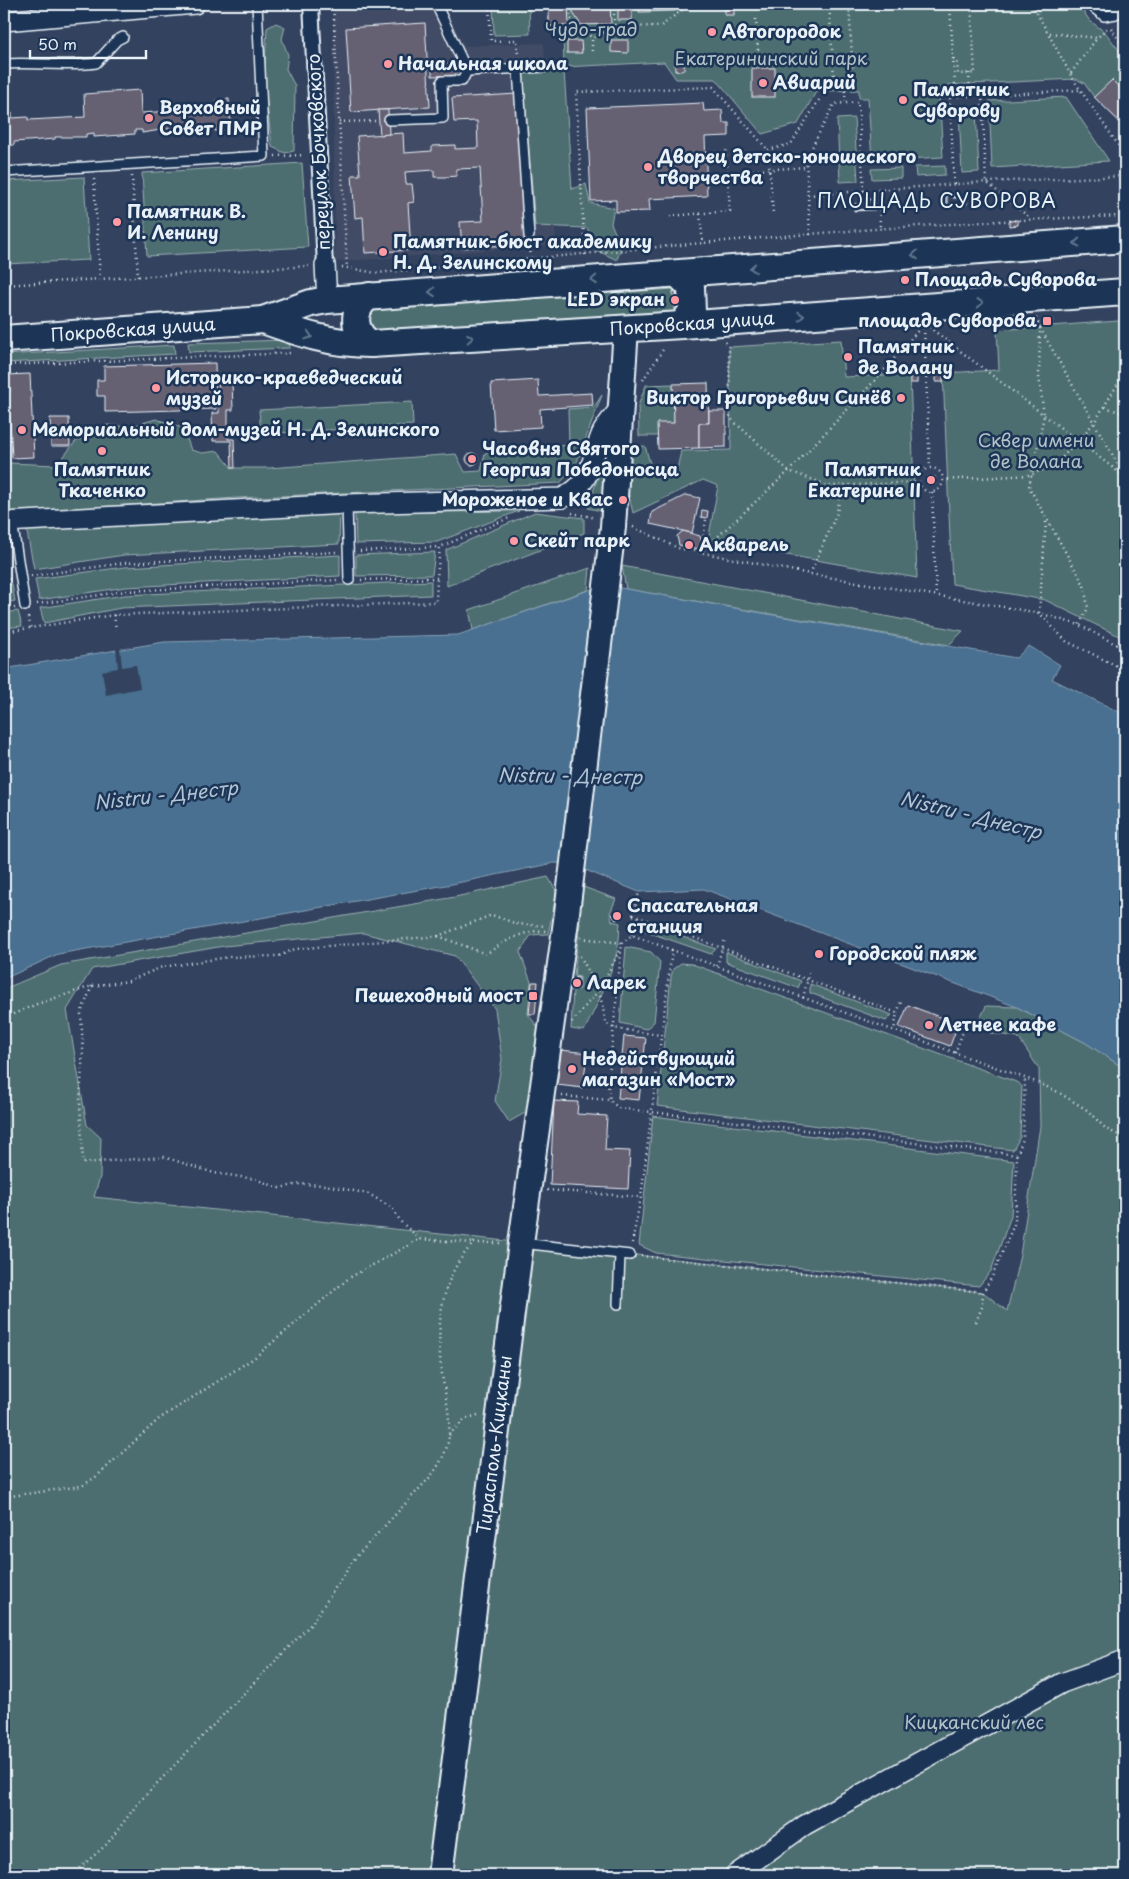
<svg xmlns="http://www.w3.org/2000/svg" width="1129" height="1879" font-family="'Playpen Sans',sans-serif">
  <rect width="100%" height="100%" fill="#33425f"/>
  <filter id="ink" filterUnits="userSpaceOnUse"><feTurbulence type="fractalNoise" baseFrequency=".02" numOctaves="2"/><feDisplacementMap in="SourceGraphic" scale="10" xChannelSelector="R" yChannelSelector="G"/><feConvolveMatrix kernelMatrix="1 2 1 2 8 2 1 2 1" color-interpolation-filters="sRGB"/></filter>
  <g filter="url(#ink)">
    <polygon fill="#424b65" points="333,4 443,4 464,46 544,43 556,245 335,262"/>
    <g fill="#4d6e6f" stroke="#9ab0b4">
      <polygon points="493,4 529,4 530,34 494,35"/>
      <polygon points="549,4 1078,4 1090,21 1105,32 1125,58 1125,127 1094,97 1084,83 1076,79 948,85 948,91 939,92 943,157 872,161 868,98 859,98 859,90 827,91 817,90 798,124 762,134 716,79 676,79 664,62 564,67 563,28 549,26"/>
      <polygon points="276,23 285,27 282,39 288,55 286,69 295,86 294,151 285,153 272,147 264,79 267,28"/>
      <polygon points="564,71 572,189 586,184 590,203 614,208 611,223 621,247 617,260 596,250 594,241 587,228 535,226 523,72"/>
      <polygon points="1066,97 1109,161 992,168 989,101"/>
      <polygon points="976,110 979,172 962,173 959,111"/>
      <polygon points="854,118 858,181 840,182 837,119"/>
      <polygon points="302,163 308,247 147,256 142,173"/>
      <polygon points="945,166 945,175 916,177 915,167"/>
      <polygon points="901,168 901,178 872,179 871,169"/>
      <polygon points="84,177 89,260 4,264 4,181"/>
      <polygon points="675,289 684,298 676,313 378,330 371,327 367,321 373,308"/>
      <polygon points="1118,321 1125,327 1125,639 1045,600 952,584 943,373 999,370 997,330"/>
      <polygon points="289,340 290,348 189,352 188,343"/>
      <polygon points="841,340 844,377 910,374 917,578 708,541 718,486 703,480 633,513 628,492 632,447 645,446 652,470 677,469 681,451 731,450 729,347"/>
      <polygon points="174,345 175,354 4,363 4,355"/>
      <polygon points="673,384 674,423 658,436 639,436 638,406 646,385"/>
      <polygon points="602,395 575,467 560,483 236,498 4,513 4,413 7,416 9,463 57,465 75,442 107,425 129,427 156,419 183,428 191,450 202,453 218,451 232,468 269,468 456,454 465,472 481,471 485,453 569,445 568,409 594,407"/>
      <polygon points="412,402 413,425 261,434 259,410"/>
      <polygon points="609,442 602,511 588,508"/>
      <polygon points="340,510 339,544 124,555 34,569 26,527"/>
      <polygon points="519,511 437,542 356,544 355,513"/>
      <polygon points="535,512 584,518 584,533 447,586 446,550"/>
      <polygon points="435,552 432,575 356,576 356,555"/>
      <polygon points="340,555 340,576 126,587 39,600 35,579 125,567"/>
      <polygon points="622,566 963,631 949,645 626,589"/>
      <polygon points="590,568 588,590 473,630 469,610"/>
      <polygon points="431,581 431,595 121,608 44,623 40,608 125,595"/>
      <polygon points="12,584 15,601 4,603 4,585"/>
      <polygon points="18,611 22,626 4,628 4,613"/>
      <polygon points="548,877 557,892 548,934 531,935 520,952 531,982 528,1014 539,1029 530,1110 509,1122 495,1101 502,1059 495,1009 455,956 363,933 224,946 92,969 67,1010 87,1125 101,1138 100,1177 94,1197 983,1292 1007,1311 1020,1255 1040,1126 1039,1069 1018,1037 990,1033 980,1019 986,1006 1017,1007 1086,1043 1125,1069 1125,1875 4,1875 4,989 61,965 455,897"/>
      <path d="M578,885L616,899L610,913L612,921L620,923C619,929 620,933 619,939C617,965 596,1007 584,1031L571,1029L573,989H580V977L574,976L580,923L573,922Z"/>
      <polygon points="636,920 716,949 711,954 636,928"/>
      <polygon points="626,947 651,952 660,962 654,1022 646,1029 620,1023"/>
      <polygon points="726,952 801,981 798,988 726,962"/>
      <polygon points="681,963 692,964 1019,1083 1022,1087 1020,1137 1013,1150 657,1106 671,977 673,969"/>
      <polygon points="810,984 892,1015 886,1021 810,993"/>
      <polygon points="653,1116 1014,1161 1011,1216 991,1271 979,1286 656,1253 639,1245"/>
    </g>
    <polygon fill="#486f90" stroke="#88a3ba" points="604,585 1016,658 1029,646 1060,665 1052,679 1125,715 1125,1069 1086,1043 1017,1007 704,889 639,892 571,864 554,863 452,884 58,954 4,979 4,669 164,642 458,635"/>
    <polygon fill="#33425f" points="120,647 122,667 136,665 140,688 106,695 102,671 118,668 116,648"/>
    <g fill="#666173" stroke="#e8f1f8" fill-rule="evenodd">
      <polygon points="549,4 568,4 569,26 549,26"/>
      <polygon points="573,4 610,4 611,24 581,25 573,13"/>
      <rect x="618" y="4" width="14" height="16"/>
      <polygon points="639,4 675,4 675,11 639,12"/>
      <rect x="725" y="9" width="9" height="6"/>
      <polygon points="425,23 430,107 351,112 346,28"/>
      <polygon points="611,40 628,40 628,53 611,52"/>
      <polygon points="567,41 581,41 582,53 567,53"/>
      <polygon points="675,61 684,61 684,70 675,71"/>
      <polygon points="432,64 455,64 456,75 432,76"/>
      <rect x="752" y="68" width="23" height="29"/>
      <polygon points="1112,80 1125,93 1125,127 1094,97"/>
      <polygon points="140,90 141,113 202,109 202,106 217,105 216,100 229,99 231,130 215,131 215,128 174,131 173,128 142,133 142,130 135,130 135,134 94,137 94,133 86,134 86,137 55,137 55,139 14,142 14,145 4,146 4,114 12,113 12,118 28,117 28,120 85,117 84,94"/>
      <polygon points="517,94 526,244 462,248 460,222 483,221 480,168 456,169 457,176 445,177 434,177 434,170 405,172 406,184 412,184 414,202 408,203 411,250 365,253 363,217 355,218 352,175 360,175 357,136 403,133 404,153 432,151 432,146 455,145 455,149 478,148 477,121 454,122 452,98"/>
      <polygon points="703,103 704,111 722,110 723,123 729,123 729,136 705,137 707,196 649,199 650,211 616,212 616,200 591,201 587,108"/>
      <polygon points="378,110 388,110 389,134 380,135"/>
      <path d="M953,193V197H967V204L946,205V194ZM947,194H953V198H966V204H947Z"/>
      <path d="M868,199H875V210L854,211V204L868,203ZM868,200H874L875,209L855,210V204H868Z"/>
      <polygon points="1018,220 1018,225 1009,226 1009,221"/>
      <polygon points="673,291 676,291 677,310 674,310"/>
      <polygon points="1043,319 1052,319 1052,323 1043,324"/>
      <polygon points="215,363 216,409 105,412 105,396 97,396 97,380 104,380 104,366"/>
      <rect x="936" y="373" width="7" height="9"/>
      <polygon points="30,374 34,457 12,458 9,403 4,403 4,375"/>
      <rect x="910" y="374" width="7" height="9"/>
      <polygon points="232,380 233,410 228,410 228,439 234,439 235,468 232,468 231,441 213,441 212,413 219,413 218,381"/>
      <polygon points="538,380 539,396 592,393 593,405 540,409 541,427 494,430 491,383"/>
      <polygon points="708,383 709,423 699,423 699,448 658,449 657,423 674,423 673,384"/>
      <polygon points="709,411 726,411 726,447 699,448 699,423 709,423"/>
      <polygon points="50,418 69,418 70,446 51,446"/>
      <circle cx="472" cy="459" r="6"/>
      <rect x="928" y="477" width="7" height="7"/>
      <polygon points="686,495 700,498 692,533 650,524 652,512"/>
      <polygon points="702,510 708,511 707,518 701,517"/>
      <polygon points="683,531 700,536 702,543 697,549 679,545 677,536"/>
      <polygon points="618,911 621,917 616,920 612,915"/>
      <polygon points="575,977 579,978 578,988 574,988"/>
      <polygon points="532,982 538,982 535,1014 529,1014"/>
      <polygon points="908,1005 958,1024 950,1046 899,1027"/>
      <polygon points="624,1036 646,1038 639,1100 618,1098"/>
      <polygon points="561,1050 587,1053 583,1088 557,1085"/>
      <polygon points="554,1101 578,1102 577,1114 607,1116 605,1150 630,1151 628,1189 550,1185"/>
    </g>
    <g fill="none" stroke-linecap="round" stroke-linejoin="round">
      <g stroke="#e8f1f8" stroke-width="12">
        <g id="service">
          <polyline points="1094,4 1095,9 1104,16 1116,14 1114,4"/>
          <path d="M4,64C35,62 65,67 96,63L117,40L123,37"/>
          <polyline points="518,69 529,236"/>
          <polyline points="467,71 545,67"/>
          <polyline points="389,120 443,118 442,81 462,81 467,71 436,4"/>
          <polyline points="4,172 264,156 257,4"/>
          <polyline points="347,504 349,580"/>
          <polyline points="12,521 25,606"/>
          <polyline points="521,1243 630,1255"/>
          <polyline points="618,1304 620,1255"/>
        </g>
      </g>
      <g stroke="#e8f1f8" stroke-width="18">
        <polyline id="pedestrian" points="311,4 325,265"/>
      </g>
      <g stroke="#e8f1f8" stroke-width="22">
        <g id="minor">
          <polyline points="4,21 195,4"/>
          <polyline points="325,265 327,300"/>
          <path d="M4,522L347,504L562,498C593,482 589,465 601,435C605,425 615,415 621,407"/>
          <polyline points="735,1875 805,1825 1062,1683 1125,1660"/>
        </g>
      </g>
      <g stroke="#e8f1f8" stroke-width="28">
        <polyline id="tertiary" points="440,1875 521,1243 566,921 613,527 626,328"/>
      </g>
      <g stroke="#e8f1f8" stroke-width="30">
        <g id="secondary">
          <polyline points="678,274 691,287 692,311 682,325"/>
          <path d="M369,296C351,310 352,332 371,344"/>
          <path d="M263,320C299,333 331,344 371,344L682,325L1125,292"/>
          <polyline points="4,339 263,320 311,303 327,300 1125,239"/>
        </g>
      </g>
      <g stroke="#e8f1f8" stroke-width="2.5" stroke-dasharray="1 4" stroke-linecap="butt">
        <polyline points="333,4 347,268"/>
        <polyline points="489,4 491,41 517,40 518,57"/>
        <polyline points="571,4 571,19 592,38"/>
        <polyline points="614,4 614,27"/>
        <polyline points="755,4 758,51 764,64"/>
        <polyline points="829,4 834,77 853,75 849,4"/>
        <polyline points="950,4 953,57 957,62 958,74 975,73 971,4"/>
        <polyline points="1032,4 1073,79 1125,155"/>
        <polyline points="1111,28 1125,49"/>
        <polyline points="1050,33 1097,38 1107,28"/>
        <polyline points="592,51 592,38 614,27 661,26 690,4"/>
        <polyline points="953,58 956,97"/>
        <polyline points="969,73 970,96"/>
        <polyline points="1071,73 1097,38"/>
        <polyline points="843,76 846,103"/>
        <polyline points="982,95 986,182 1030,218"/>
        <polyline points="339,122 378,121"/>
        <polyline points="768,150 791,144 821,97"/>
        <polyline points="275,156 305,155"/>
        <polyline points="728,172 806,167"/>
        <polyline points="132,176 138,277"/>
        <polyline points="94,179 100,279"/>
        <polyline points="954,184 950,97 1080,90"/>
        <polyline points="879,190 880,230"/>
        <polyline points="808,195 986,182 1125,176"/>
        <polyline points="700,214 703,244"/>
        <polyline points="670,216 730,211 726,149"/>
        <polyline points="810,235 806,159 834,104 858,102 864,191"/>
        <polyline points="530,247 531,259"/>
        <polyline points="585,255 576,92 713,87 768,150 773,213"/>
        <path d="M342,267L376,273C625,251 875,223 1125,216"/>
        <polyline points="4,285 309,266"/>
        <polyline points="1036,318 1040,327 1039,377 1044,415 1029,487 1084,585 1088,608 1079,625"/>
        <polyline points="929,327 1125,477"/>
        <polyline points="924,328 930,468"/>
        <polyline points="1040,328 1124,475"/>
        <polyline points="725,342 729,347 730,418 789,471 830,486 919,482"/>
        <polyline points="4,365 292,353"/>
        <polyline points="643,380 664,348"/>
        <polyline points="1105,407 1125,414"/>
        <circle cx="931" cy="480" r="12"/>
        <polyline points="943,480 1030,475 1055,465 1094,423 1125,372"/>
        <polyline points="932,492 936,596"/>
        <polyline points="572,513 596,518"/>
        <polyline points="706,520 703,539 710,542"/>
        <polyline points="1046,522 1039,613 1066,641 1125,670"/>
        <polyline points="633,527 678,548 810,574 1039,613 1079,625 1125,649"/>
        <polyline points="360,551 440,547"/>
        <polyline points="700,553 789,471 880,375 920,328"/>
        <polyline points="810,574 837,513 841,487"/>
        <polyline points="31,576 124,563 337,552"/>
        <polyline points="4,580 10,579"/>
        <polyline points="361,580 437,578 440,547 509,518"/>
        <polyline points="37,604 127,591 338,580"/>
        <polyline points="4,609 15,608"/>
        <polyline points="114,615 116,630"/>
        <polyline points="28,617 31,628"/>
        <polyline points="4,632 114,615 436,602 437,578"/>
        <polyline points="633,915 639,892"/>
        <polyline points="632,935 633,915 897,1013 894,1031"/>
        <path d="M438,936L486,954C504,942 524,929 546,931"/>
        <polyline points="581,938 622,943"/>
        <polyline points="672,950 632,935 622,943 608,1084 610,1100 618,1108 1017,1155"/>
        <polyline points="580,956 599,990 606,1023 613,1028 660,1035"/>
        <polyline points="717,966 725,939"/>
        <polyline points="92,986 81,1013 83,1049 80,1100 83,1163 164,1157 214,1173 255,1179 279,1188 300,1184 325,1185 369,1194 392,1208 401,1222 420,1239"/>
        <polyline points="803,998 810,970"/>
        <polyline points="897,1013 901,1002"/>
        <polyline points="4,1018 37,1004 92,986 129,981 162,967 229,957 279,956 295,949 438,936 492,915 517,924 545,926"/>
        <polyline points="572,1022 599,990 620,950"/>
        <polyline points="955,1053 967,1021"/>
        <polyline points="562,1096 610,1100"/>
        <polyline points="547,1190 641,1197"/>
        <polyline points="632,1243 641,1197 672,950 1036,1082 1058,1092 1087,1110 1106,1129 1125,1138"/>
        <polyline points="641,1256 983,1292"/>
        <polyline points="976,1322 982,1307 983,1292 992,1277 1015,1222 1017,1155 1023,1139 1025,1078"/>
        <polyline points="449,1435 465,1419 481,1414"/>
        <polyline points="4,1497 82,1486 97,1476 159,1419 254,1358 349,1278 420,1239 474,1243"/>
        <path d="M72,1875L107,1844L139,1802L312,1623L355,1558L431,1476C440,1464 448,1450 449,1435C451,1408 441,1382 440,1355C437,1315 444,1272 474,1243H501"/>
      </g>
      <use href="#service" stroke="#1d3557" stroke-width="9"/>
      <use href="#pedestrian" stroke="#1d3557" stroke-width="14"/>
      <use href="#minor" stroke="#1d3557" stroke-width="19"/>
      <use href="#tertiary" stroke="#1d3557" stroke-width="24"/>
      <use href="#secondary" stroke="#1d3557" stroke-width="26"/>
    </g>
    <defs><path id="oneway-chevron" d="M-2-3.5L2.5 0L-2 3.5" fill="none" stroke-width="1.6" stroke-linecap="round" stroke-linejoin="round" transform="scale(1.25)"/></defs>
    <g stroke="#64778f">
      <use href="#oneway-chevron" transform="translate(1077 243) rotate(176)"/>
      <use href="#oneway-chevron" transform="translate(915 255) rotate(176)"/>
      <use href="#oneway-chevron" transform="translate(753 268) rotate(176)"/>
      <use href="#oneway-chevron" transform="translate(594 280) rotate(176)"/>
      <use href="#oneway-chevron" transform="translate(432 292) rotate(176)"/>
      <use href="#oneway-chevron" transform="translate(980 303) rotate(-4)"/>
      <use href="#oneway-chevron" transform="translate(801 316) rotate(-4)"/>
      <use href="#oneway-chevron" transform="translate(309 336) rotate(18)"/>
      <use href="#oneway-chevron" transform="translate(470 338) rotate(-4)"/>
    </g>
  </g>
  <g fill="#ff9aa2" stroke="#1d3557" stroke-width="2">
    <circle cx="712" cy="32" r="5"/>
    <circle cx="388" cy="64" r="5"/>
    <circle cx="763" cy="83" r="5"/>
    <circle cx="903" cy="100" r="5"/>
    <circle cx="149" cy="118" r="5"/>
    <circle cx="648" cy="167" r="5"/>
    <circle cx="117" cy="222" r="5"/>
    <circle cx="383" cy="252" r="5"/>
    <circle cx="905" cy="280" r="5"/>
    <circle cx="675" cy="300" r="5"/>
    <rect x="1042" y="316" width="10" height="10" rx="2.5"/>
    <circle cx="848" cy="357" r="5"/>
    <circle cx="156" cy="388" r="5"/>
    <circle cx="901" cy="398" r="5"/>
    <circle cx="22" cy="430" r="5"/>
    <circle cx="102" cy="451" r="5"/>
    <circle cx="472" cy="459" r="5"/>
    <circle cx="931" cy="480" r="5"/>
    <circle cx="623" cy="500" r="5"/>
    <circle cx="514" cy="541" r="5"/>
    <circle cx="689" cy="545" r="5"/>
    <circle cx="617" cy="916" r="5"/>
    <circle cx="819" cy="954" r="5"/>
    <circle cx="577" cy="983" r="5"/>
    <rect x="528" y="991" width="10" height="10" rx="2.5"/>
    <circle cx="929" cy="1025" r="5"/>
    <circle cx="572" cy="1069" r="5"/>
  </g>
  <g text-anchor="middle" stroke-width="5" stroke-linejoin="round" paint-order="stroke">
    <g font-size="18" fill="#b2c3c8" stroke="#1d3557">
      <text x="591" y="36">Чудо-град</text>
      <text x="771" y="65">Екатерининский парк</text>
      <text x="1036" y="447">Сквер имени<tspan x="1036" dy="21">де Волана</tspan></text>
      <text x="974" y="1729">Кицканский лес</text>
    </g>
    <g font-size="18" font-weight="bold" fill="#e8f1f8" stroke="#1d3557" text-anchor="start">
      <text x="722" y="38">Автогородок</text>
      <text x="398" y="70">Начальная школа</text>
      <text x="773" y="89">Авиарий</text>
      <text x="913" y="96">Памятник<tspan x="913" dy="21">Суворову</tspan></text>
      <text x="159" y="114">Верховный<tspan x="159" dy="21">Совет ПМР</tspan></text>
      <text x="658" y="163">Дворец детско-юношеского<tspan x="658" dy="21">творчества</tspan></text>
      <text x="127" y="218">Памятник В.<tspan x="127" dy="21">И. Ленину</tspan></text>
      <text x="393" y="248">Памятник-бюст академику<tspan x="393" dy="21">Н. Д. Зелинскому</tspan></text>
      <text x="915" y="286">Площадь Суворова</text>
      <text x="665" y="306" text-anchor="end">LED экран</text>
      <text x="1037" y="327" text-anchor="end">площадь Суворова</text>
      <text x="858" y="353">Памятник<tspan x="858" dy="21">де Волану</tspan></text>
      <text x="166" y="384">Историко-краеведческий<tspan x="166" dy="21">музей</tspan></text>
      <text x="891" y="404" text-anchor="end">Виктор Григорьевич Синёв</text>
      <text x="32" y="436">Мемориальный дом-музей Н. Д. Зелинского</text>
      <text x="482" y="455">Часовня Святого<tspan x="482" dy="21">Георгия Победоносца</tspan></text>
      <text x="102" y="476" text-anchor="middle">Памятник<tspan x="102" dy="21">Ткаченко</tspan></text>
      <text x="921" y="476" text-anchor="end">Памятник<tspan x="921" dy="21">Екатерине II</tspan></text>
      <text x="613" y="506" text-anchor="end">Мороженое и Квас</text>
      <text x="524" y="547">Скейт парк</text>
      <text x="699" y="551">Акварель</text>
      <text x="627" y="912">Спасательная<tspan x="627" dy="21">станция</tspan></text>
      <text x="829" y="960">Городской пляж</text>
      <text x="587" y="989">Ларек</text>
      <text x="523" y="1002" text-anchor="end">Пешеходный мост</text>
      <text x="939" y="1031">Летнее кафе</text>
      <text x="582" y="1065">Недействующий<tspan x="582" dy="21">магазин «Мост»</tspan></text>
    </g>
    <g font-size="18" fill="#e8f1f8" stroke="#1d3557">
      <text transform="translate(319 152) rotate(-93)" y="6">переулок Бочковского</text>
      <text transform="translate(692 324) rotate(-4)" y="6">Покровская улица</text>
      <text transform="translate(133 330) rotate(-4)" y="6">Покровская улица</text>
      <text transform="translate(495 1445) rotate(-83)" y="6">Тирасполь-Кицканы</text>
    </g>
    <g font-size="19" letter-spacing="1" fill="#e8f1f8" stroke="#1d3557">
      <text x="937" y="208">ПЛОЩАДЬ СУВОРОВА</text>
    </g>
    <g font-size="19" font-style="italic" fill="#b0c4d4" stroke="#1d3557">
      <text transform="translate(570 776) rotate(1)" y="7">Nistru - Днестр</text>
      <text transform="translate(166 795) rotate(-6)" y="7">Nistru - Днестр</text>
      <text transform="translate(971 815) rotate(14)" y="7">Nistru - Днестр</text>
    </g>
  </g>
  <rect width="1129" height="1879" fill="none" stroke="#1d3557" stroke-width="20"/>
  <rect x="10" y="10" width="1109" height="1859" fill="none" stroke="#e8f1f8" stroke-width="2" filter="url(#ink)"/>
  <path d="M30 50v8h116v-8" fill="none" stroke="#e8f1f8" stroke-width="2.5"/>
  <text x="38" y="50" font-size="15" fill="#e8f1f8" stroke="#1d3557" stroke-width="4" paint-order="stroke">50 m</text>
</svg>
